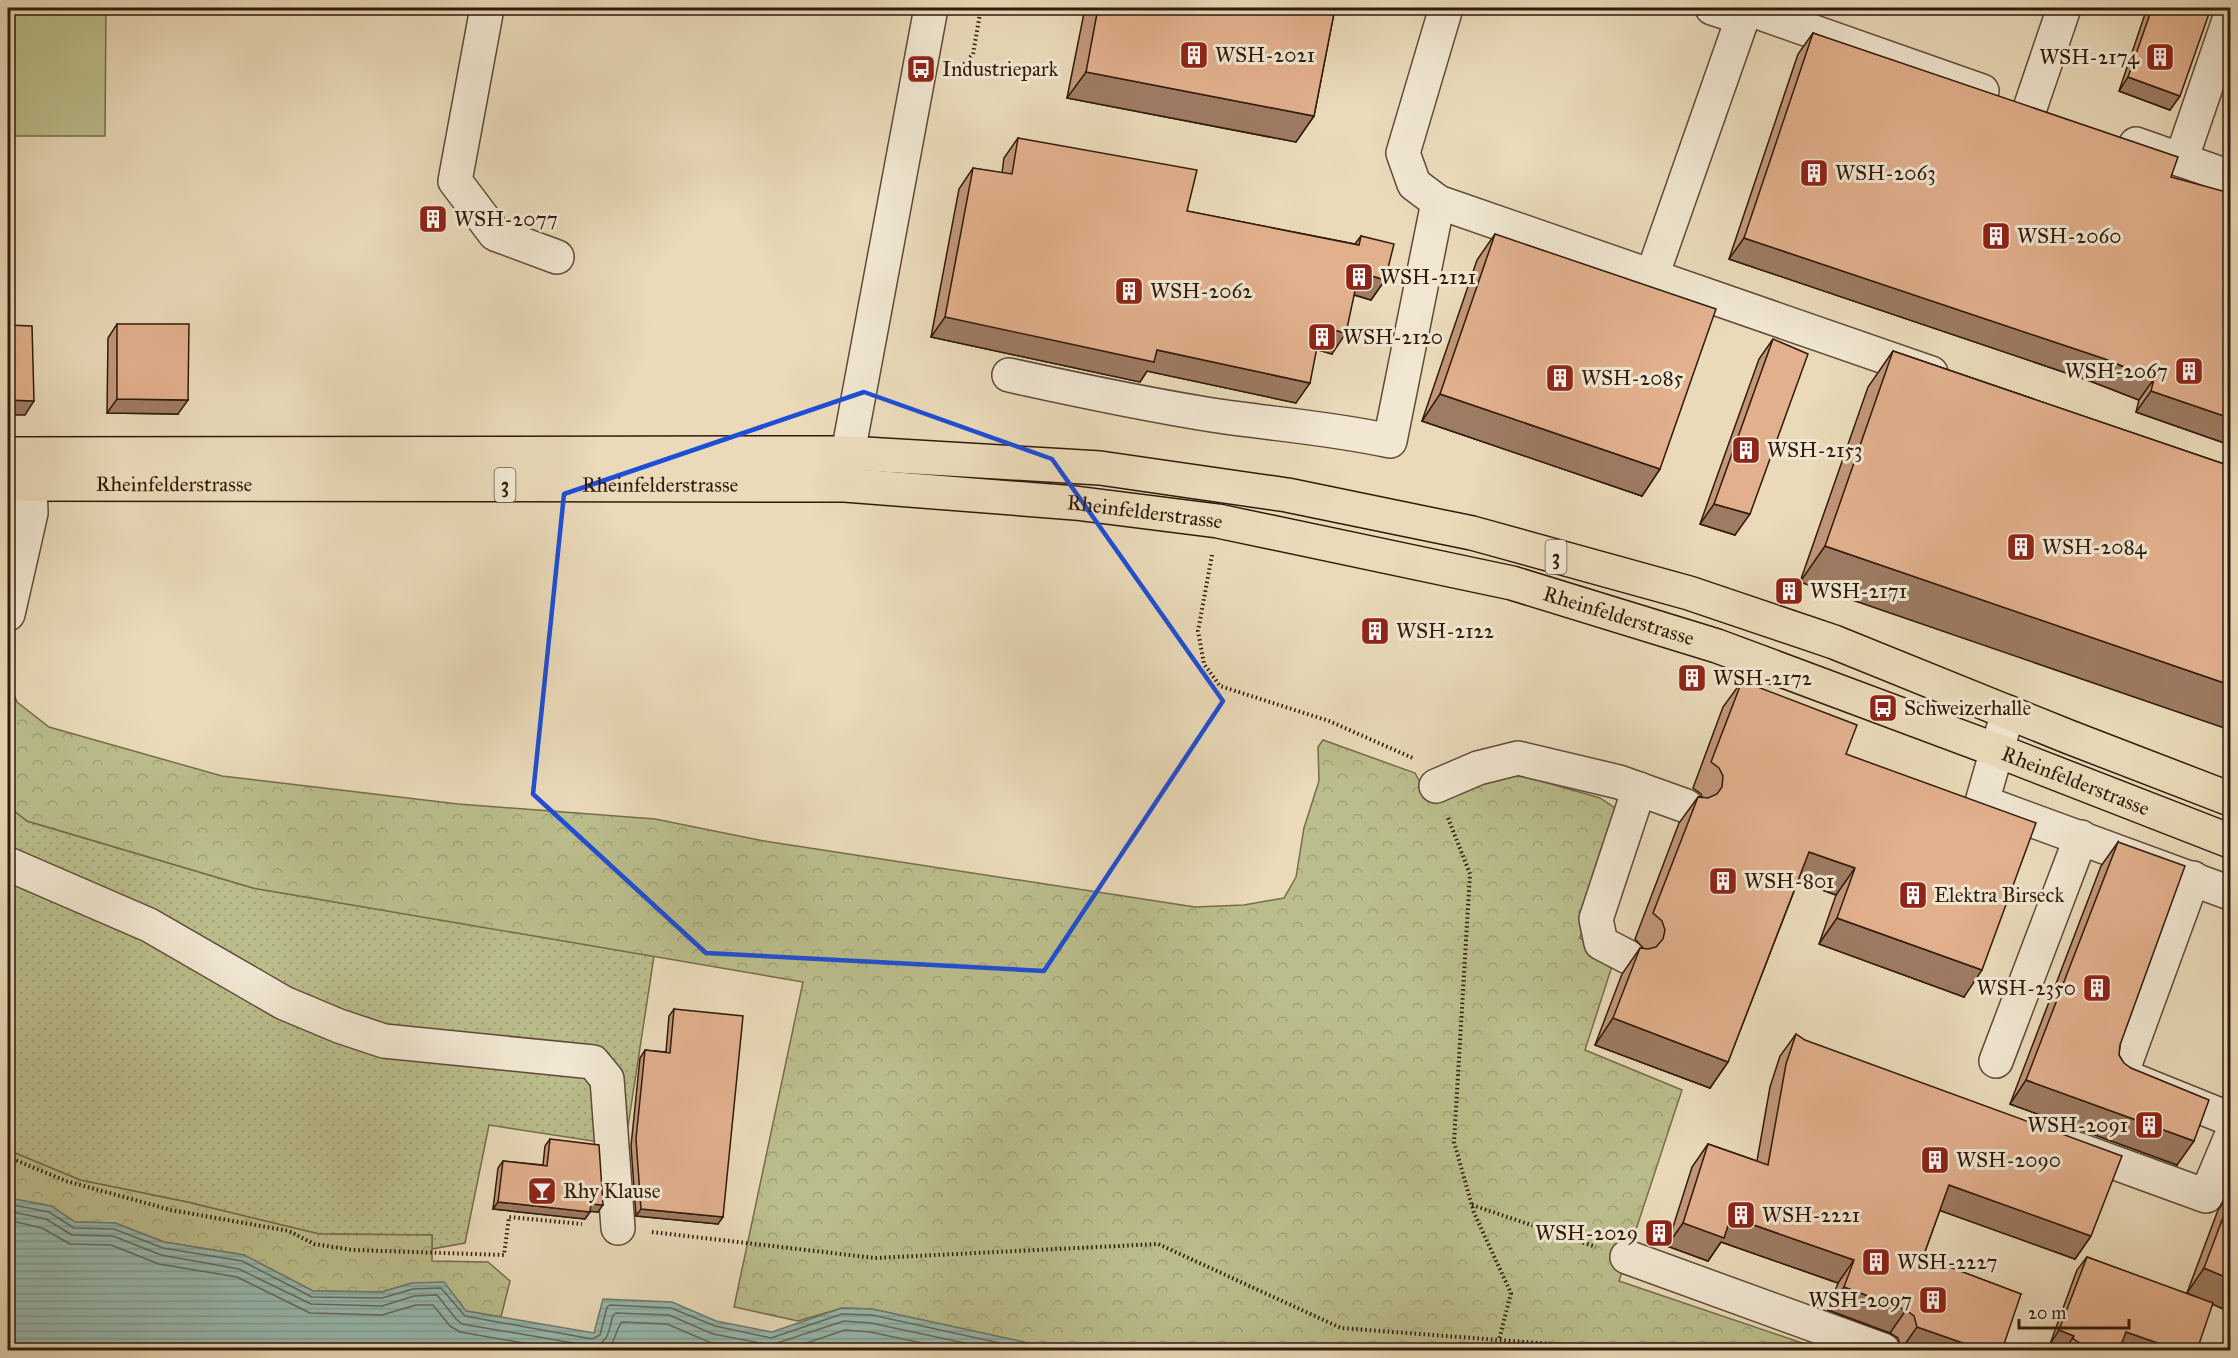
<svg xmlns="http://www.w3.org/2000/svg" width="2238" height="1358" font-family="'IM FELL Great Primer',serif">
  <defs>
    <pattern id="grass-dots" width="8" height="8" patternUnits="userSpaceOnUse" patternTransform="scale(1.5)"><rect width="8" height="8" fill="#bbbe8c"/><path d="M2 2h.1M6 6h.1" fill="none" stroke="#a1a378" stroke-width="1.8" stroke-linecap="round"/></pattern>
    <pattern id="forest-crowns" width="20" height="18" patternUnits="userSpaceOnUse" patternTransform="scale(1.5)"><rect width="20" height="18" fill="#bbbe8c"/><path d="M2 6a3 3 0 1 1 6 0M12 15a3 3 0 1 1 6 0" fill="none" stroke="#a1a378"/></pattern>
    <pattern id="water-rules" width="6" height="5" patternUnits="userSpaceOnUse" patternTransform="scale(1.5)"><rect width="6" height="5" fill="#98bab0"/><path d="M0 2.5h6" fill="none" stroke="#839f96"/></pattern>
  </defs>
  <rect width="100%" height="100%" fill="#eadab9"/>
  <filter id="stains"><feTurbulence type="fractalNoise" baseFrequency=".00333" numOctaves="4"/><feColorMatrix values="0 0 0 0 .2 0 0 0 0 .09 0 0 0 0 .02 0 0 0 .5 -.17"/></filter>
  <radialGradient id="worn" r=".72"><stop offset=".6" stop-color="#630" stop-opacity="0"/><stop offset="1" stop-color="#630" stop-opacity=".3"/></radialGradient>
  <polygon fill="url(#grass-dots)" stroke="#766c4c" stroke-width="1.5" points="8,806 27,821 253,888 654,956 625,1146 489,1125 465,1243 432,1249 432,1235 319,1234 187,1202 80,1180 8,1150"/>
  <g fill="url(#forest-crowns)" stroke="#766c4c" stroke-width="1.5">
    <polygon points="8,680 17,702 49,727 222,776 458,804 655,819 764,841 1195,907 1244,905 1284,898 1296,877 1304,828 1319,781 1318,747 1323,740 1415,773 1429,799 1468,791 1481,775 1506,771 1600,798 1618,810 1580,938 1613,963 1585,1050 1682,1090 1619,1281 1823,1350 1060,1350 872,1309 842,1308 798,1321 734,1307 803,982 253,888 27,821 8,806"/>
    <polygon points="8,1150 80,1180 187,1202 319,1234 432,1235 432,1261 488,1262 510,1281 501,1317 466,1311 412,1283 382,1292 313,1291 244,1255 164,1242 115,1223 75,1222 51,1206 8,1198"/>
  </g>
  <polygon fill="#bbbe8c" stroke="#766c4c" stroke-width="1.5" points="8,8 106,8 105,136 8,136"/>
  <polygon fill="url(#water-rules)" stroke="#6f7a6e" stroke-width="1.5" points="8,1198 51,1206 75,1222 115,1223 164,1242 244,1255 313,1291 382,1292 412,1283 444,1282 466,1311 594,1333 603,1299 672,1302 716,1321 772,1332 842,1308 872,1309 1060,1350 8,1350"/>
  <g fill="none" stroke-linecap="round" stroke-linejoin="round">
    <g stroke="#646a5e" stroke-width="1.5">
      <polyline points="8,1204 49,1212 74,1228 114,1229 163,1248 242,1261 312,1297 382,1298 413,1289 441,1288 465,1316 592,1339 600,1335 607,1307 610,1305 671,1308 715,1326 771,1338 842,1314 872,1315 1032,1350"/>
      <path d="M8,1211L46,1219L72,1235L113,1236L161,1255L239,1269L311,1304L382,1306L414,1296L437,1295L456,1319L462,1324L591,1346C609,1345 609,1329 613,1315L616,1313L669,1315L713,1334L771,1345L844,1321L871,1323L997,1350"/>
      <polyline points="8,1220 42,1228 70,1244 111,1245 159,1264 237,1277 310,1313 382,1315 416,1305 433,1305 450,1326 460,1332 564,1350"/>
      <path d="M607,1350C616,1342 615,1330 622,1322L667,1324L709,1342L750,1350"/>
      <polyline points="786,1350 845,1330 870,1332 955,1350"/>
    </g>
    <g stroke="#5f4a37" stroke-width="36">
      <g id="minor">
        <polyline points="487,8 455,181 495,234 557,257"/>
        <polyline points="1446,8 1403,153 1414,184 1438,202 1931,373"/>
        <polyline points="1712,8 1743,18"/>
        <polyline points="1746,8 1982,91"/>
        <polyline points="2030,108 2064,8"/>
        <polyline points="2136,144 2230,177"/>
        <polyline points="2181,160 2230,17"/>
        <polyline points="1652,276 1746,8"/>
        <path d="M1009,375C1077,390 1144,404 1212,415C1272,424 1331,428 1390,441L1438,202"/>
        <polyline points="845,481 848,453 931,8"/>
        <polyline points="8,614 31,513 30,484"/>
        <polyline points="2008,712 1982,802 2230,893"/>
        <polyline points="1436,786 1478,768 1518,758 1619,782 1686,806"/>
        <polyline points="8,864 149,925 284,1003 339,1026 384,1041 593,1062 607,1079 618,1228"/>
        <polyline points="2193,878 2121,1075 2230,1119"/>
        <polyline points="1628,957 1601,943 1596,919 1639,789"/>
        <polyline points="1996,1061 2081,837"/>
        <polyline points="2077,1149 2206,1196 2230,1139"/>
        <polyline points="1627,1257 1883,1350"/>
      </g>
    </g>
    <g stroke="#311a0c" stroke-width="36">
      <g id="major">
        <polyline points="8,454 848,453 1100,468 1287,495 1472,533 1689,593 1834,642 2069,737 2230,799"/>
        <path id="s1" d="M8,484L845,485L1075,503L1218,521L1512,583L1717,646L1996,750L2230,841"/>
      </g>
    </g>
    <g stroke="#311a0c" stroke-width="4" stroke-dasharray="1.5 3" stroke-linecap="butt">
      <polyline points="964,64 973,54 981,8"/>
      <polyline points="1212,555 1198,631 1204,664 1220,686 1329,721 1415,759"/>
      <polyline points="1448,818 1470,874 1454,1142 1474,1213 1511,1293 1499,1340"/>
      <polyline points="8,1157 66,1181 171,1210 289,1231 314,1244 353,1250 504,1255 509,1217 582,1224"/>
      <polyline points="1472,1205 1596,1247"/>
      <polyline points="652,1232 875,1258 1158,1244 1341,1328 1565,1345 1580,1350"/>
    </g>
    <use href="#minor" stroke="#f1e7d2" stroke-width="33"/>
    <use href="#major" stroke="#eadab9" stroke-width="33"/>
  </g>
  <g fill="#c29779" stroke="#311a0c" stroke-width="1.5">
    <polygon points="1085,8 1335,8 1314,116 1296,142 1067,98"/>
    <polygon points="2147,8 2210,8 2170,110 2119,91"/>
    <polygon points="1813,33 2171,177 2230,445 2136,412 2139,400 2090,381 1729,259 1798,54"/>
    <polygon points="1018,138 1187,211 1355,244 1361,236 1385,280 1371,300 1354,295 1332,354 1316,349 1296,403 1147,371 1140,382 931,337 959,189 973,168 1002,173 1004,158"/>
    <polygon points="1495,234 1660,469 1642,496 1422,421 1477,260"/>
    <polygon points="117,324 178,414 107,413 108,338"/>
    <polygon points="1773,339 1735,535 1700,524 1759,359"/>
    <polygon points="1893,351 2230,466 1800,582 1868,387"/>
    <polygon points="1742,681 1846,754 1964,997 1819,944 1836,895 1798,881 1728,1062 1710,1088 1595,1045 1622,974 1640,948 1644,949 1635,939 1679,823 1698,797 1702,797 1701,794 1693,788 1723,707"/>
    <polygon points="2118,842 2120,1045 2119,1055 2177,1165 2010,1104 2101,866"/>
    <polygon points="674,1009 718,1224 636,1216 631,1146 640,1058 645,1050 666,1052 669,1016"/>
    <polygon points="1796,1034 2091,1236 2075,1259 1940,1210 1923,1257 2021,1294 1901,1350 1898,1338 1890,1333 1828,1310 1838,1283 1721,1242 1708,1261 1667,1246 1692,1167 1708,1144 1757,1161 1770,1087 1780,1056"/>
    <polygon points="550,1139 598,1212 590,1211 585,1219 493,1209 498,1168 503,1161 543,1165 545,1146"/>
    <polygon points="2230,1192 2230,1312 2213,1304 2130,1350 2120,1347 2119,1350 2064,1350 2065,1349 2050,1344 2077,1270 2087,1257 2197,1298 2187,1293 2218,1210"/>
  </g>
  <g fill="#9e7b63" stroke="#311a0c" stroke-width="1.5">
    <polygon points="1086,72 1314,116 1296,142 1067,98"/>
    <polygon points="2128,77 2180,96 2170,110 2119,91"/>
    <polygon points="1744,238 2105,359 2154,379 2139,400 2090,381 1729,259"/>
    <polygon points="1359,272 1385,280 1371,300 1345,292"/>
    <polygon points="945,317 1157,350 1310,383 1296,403 1147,371 1140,382 931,337"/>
    <polygon points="1321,327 1346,333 1332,354 1307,347"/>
    <polygon points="2151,391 2230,418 2230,445 2136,412"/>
    <polygon points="1440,394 1660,469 1642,496 1422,421"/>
    <polygon points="117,399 188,400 178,414 107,413"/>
    <polygon points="8,400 34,401 25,415 8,415"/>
    <polygon points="1714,504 1750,514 1735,535 1700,524"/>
    <polygon points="1825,546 2230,685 2230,730 1800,582"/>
    <polygon points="1809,852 1855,868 1836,895 1790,878"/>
    <polygon points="1837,918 1982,970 1964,997 1819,944"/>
    <polygon points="1613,1018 1728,1062 1710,1088 1595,1045"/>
    <polygon points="2026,1080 2194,1141 2177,1165 2010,1104"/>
    <polygon points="1949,1185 2091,1236 2075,1259 1933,1208"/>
    <polygon points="498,1202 590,1212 585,1219 493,1209"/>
    <polygon points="591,1204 603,1205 598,1212 586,1211"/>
    <polygon points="641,1209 723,1217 718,1224 636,1216"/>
    <polygon points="1731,1217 1854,1260 1838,1283 1721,1242 1708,1261 1667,1246 1683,1223"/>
    <polygon points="2204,1268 2230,1279 2230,1312 2187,1293"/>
    <polygon points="1844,1287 1906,1310 1890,1333 1828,1310"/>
    <polygon points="1917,1327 1983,1350 1901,1350"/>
    <polygon points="2059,1330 2074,1336 2065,1349 2050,1344"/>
    <polygon points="2126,1332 2178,1350 2130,1350 2116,1346"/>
    <polygon points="2079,1346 2091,1350 2076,1350"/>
  </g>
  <g fill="#e2b08d" stroke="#311a0c" stroke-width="1.5">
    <polygon points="1098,8 1335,8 1314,116 1086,72"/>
    <polygon points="2152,8 2211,8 2180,96 2128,77"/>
    <polygon points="1813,33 2178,157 2171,177 2230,193 2230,418 2151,391 2154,379 2105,359 1744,238"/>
    <polygon points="1018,138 1197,170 1187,211 1359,245 1361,236 1394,244 1385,280 1359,272 1346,333 1321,327 1310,383 1157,350 1154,362 945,317 973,168 1012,174"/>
    <polygon points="1495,234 1716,309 1660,469 1440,394"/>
    <polygon points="117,324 189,324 188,400 117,399"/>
    <polygon points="8,325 32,326 34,401 8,400"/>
    <polygon points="1773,339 1808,354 1750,514 1714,504"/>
    <polygon points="1893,351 2230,466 2230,685 1825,546"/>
    <polygon points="1742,681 1857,725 1846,754 2036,823 1982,970 1837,918 1855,868 1809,852 1728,1062 1613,1018 1640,948 1648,949 1656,947 1663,939 1665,930 1662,921 1653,913 1698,797 1708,798 1717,794 1722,787 1723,776 1719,768 1711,762"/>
    <polygon points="2118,842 2185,866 2120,1045 2119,1055 2124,1063 2131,1068 2209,1100 2194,1141 2026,1080"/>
    <polygon points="674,1009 743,1016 723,1217 641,1209 636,1139 645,1050 670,1053"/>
    <polygon points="1796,1034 1805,1040 2122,1156 2091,1236 1949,1185 1923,1257 2021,1294 2002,1350 1983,1350 1917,1327 1914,1316 1906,1310 1844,1287 1854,1260 1731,1217 1724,1238 1683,1223 1708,1144 1768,1165 1786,1064"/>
    <polygon points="550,1139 599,1145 603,1205 591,1204 590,1212 498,1202 503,1161 547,1166"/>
    <polygon points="2230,1199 2230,1279 2204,1268"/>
    <polygon points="2087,1257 2213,1303 2197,1350 2178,1350 2126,1332 2119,1350 2091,1350 2079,1346 2080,1343 2073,1339 2074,1336 2059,1330"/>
  </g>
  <path fill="none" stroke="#1d4ed8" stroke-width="4.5" stroke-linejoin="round" d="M864,392L1052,459L1223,701L1044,971L706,953L533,794L564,494Z"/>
  <defs>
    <g id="building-square" transform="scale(1.5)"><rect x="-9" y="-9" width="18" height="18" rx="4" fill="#8f2418" stroke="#f1e7d2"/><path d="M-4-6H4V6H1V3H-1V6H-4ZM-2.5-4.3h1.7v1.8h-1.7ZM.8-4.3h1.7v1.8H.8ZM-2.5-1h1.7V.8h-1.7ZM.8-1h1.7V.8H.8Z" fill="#fff"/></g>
    <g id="bus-square" transform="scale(1.5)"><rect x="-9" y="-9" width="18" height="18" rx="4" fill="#8f2418" stroke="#f1e7d2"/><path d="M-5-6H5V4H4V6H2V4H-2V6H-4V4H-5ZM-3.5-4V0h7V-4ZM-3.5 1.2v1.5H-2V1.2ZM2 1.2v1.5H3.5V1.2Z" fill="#fff"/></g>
    <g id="bar-square" transform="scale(1.5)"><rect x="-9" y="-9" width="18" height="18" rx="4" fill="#8f2418" stroke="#f1e7d2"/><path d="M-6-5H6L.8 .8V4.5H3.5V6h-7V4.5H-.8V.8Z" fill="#fff"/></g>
  </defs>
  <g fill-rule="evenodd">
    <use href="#building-square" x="1194" y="55"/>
    <use href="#building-square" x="2160" y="57"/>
    <use href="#bus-square" x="921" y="69"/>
    <use href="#building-square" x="1814" y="173"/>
    <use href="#building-square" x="433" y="219"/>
    <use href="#building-square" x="1996" y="236"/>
    <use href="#building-square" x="1359" y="277"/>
    <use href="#building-square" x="1129" y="291"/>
    <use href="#building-square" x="1322" y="337"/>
    <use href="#building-square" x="2189" y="371"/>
    <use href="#building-square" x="1560" y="378"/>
    <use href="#building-square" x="1746" y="450"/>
    <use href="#building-square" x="2021" y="547"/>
    <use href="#building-square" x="1789" y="591"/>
    <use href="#building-square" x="1375" y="631"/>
    <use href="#building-square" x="1692" y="678"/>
    <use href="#bus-square" x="1883" y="708"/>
    <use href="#building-square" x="1723" y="881"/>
    <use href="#building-square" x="1913" y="895"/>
    <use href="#building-square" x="2097" y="988"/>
    <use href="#building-square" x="2149" y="1125"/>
    <use href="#building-square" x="1935" y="1160"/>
    <use href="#bar-square" x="542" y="1191"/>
    <use href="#building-square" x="1741" y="1215"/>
    <use href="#building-square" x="1659" y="1233"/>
    <use href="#building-square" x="1876" y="1262"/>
    <use href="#building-square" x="1933" y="1300"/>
  </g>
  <g text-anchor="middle" stroke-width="6" stroke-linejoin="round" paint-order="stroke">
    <g fill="#f1e7d2" stroke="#6b5847" stroke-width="1.5">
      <rect x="494.5" y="468" width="21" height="34" rx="4.5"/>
      <rect x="1545.5" y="540" width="21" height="34" rx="4.5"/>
    </g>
    <g font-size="20" font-weight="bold" fill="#311a0c">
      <text x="505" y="492">3</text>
      <text x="1556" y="564">3</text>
    </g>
    <g font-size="21" fill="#311a0c" stroke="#f1e7d2" text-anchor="start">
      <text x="1215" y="62">WSH-2021</text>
      <text x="2139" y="64" text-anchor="end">WSH-2174</text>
      <text x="942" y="76">Industriepark</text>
      <text x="1835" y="180">WSH-2063</text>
      <text x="454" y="226">WSH-2077</text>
      <text x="2017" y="243">WSH-2060</text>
      <text x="1380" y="284">WSH-2121</text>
      <text x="1150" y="298">WSH-2062</text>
      <text x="1343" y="344">WSH-2120</text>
      <text x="2168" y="378" text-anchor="end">WSH-2067</text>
      <text x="1581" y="385">WSH-2085</text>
      <text x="1767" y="457">WSH-2153</text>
      <text x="2042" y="554">WSH-2084</text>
      <text x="1810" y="598">WSH-2171</text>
      <text x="1396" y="638">WSH-2122</text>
      <text x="1713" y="685">WSH-2172</text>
      <text x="1904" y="715">Schweizerhalle</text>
      <text x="1744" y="888">WSH-801</text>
      <text x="1934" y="902">Elektra Birseck</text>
      <text x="2076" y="995" text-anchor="end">WSH-2350</text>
      <text x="2128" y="1132" text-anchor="end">WSH-2091</text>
      <text x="1956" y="1167">WSH-2090</text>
      <text x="563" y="1198">Rhy Klause</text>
      <text x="1762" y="1222">WSH-2221</text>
      <text x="1638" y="1240" text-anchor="end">WSH-2029</text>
      <text x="1897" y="1269">WSH-2227</text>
      <text x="1912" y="1307" text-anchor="end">WSH-2097</text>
    </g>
    <g font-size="21" fill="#311a0c" stroke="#f1e7d2">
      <text dy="7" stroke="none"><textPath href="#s1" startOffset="166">Rheinfelderstrasse</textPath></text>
      <text dy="7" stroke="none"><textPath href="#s1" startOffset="652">Rheinfelderstrasse</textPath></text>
      <text dy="7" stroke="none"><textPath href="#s1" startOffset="1138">Rheinfelderstrasse</textPath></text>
      <text dy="7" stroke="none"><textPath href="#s1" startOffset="1624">Rheinfelderstrasse</textPath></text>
      <text dy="7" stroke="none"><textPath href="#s1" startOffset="2110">Rheinfelderstrasse</textPath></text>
    </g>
  </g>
  <rect width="2238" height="1358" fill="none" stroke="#eadab9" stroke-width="30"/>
  <rect x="9" y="9" width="2220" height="1340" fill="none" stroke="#311a0c" stroke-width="3"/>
  <rect x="15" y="15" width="2208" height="1328" fill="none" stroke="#311a0c" stroke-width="1.5"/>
  <path d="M2019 1319v9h110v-9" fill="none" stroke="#311a0c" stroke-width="3"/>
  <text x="2028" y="1319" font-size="18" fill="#311a0c" stroke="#f1e7d2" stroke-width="4.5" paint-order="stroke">20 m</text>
  <rect width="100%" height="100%" filter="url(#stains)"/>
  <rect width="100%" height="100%" fill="url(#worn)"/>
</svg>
